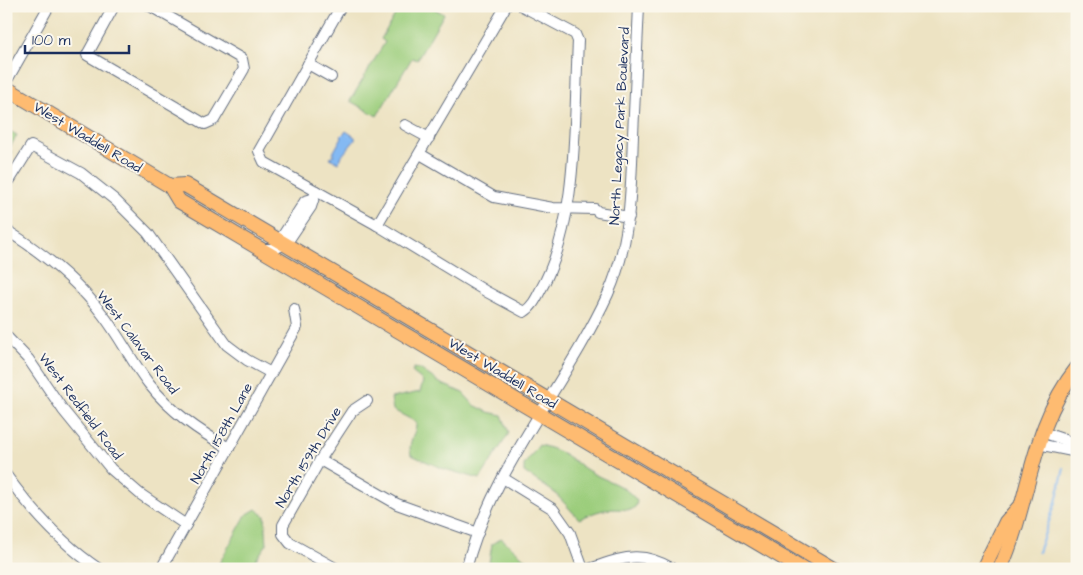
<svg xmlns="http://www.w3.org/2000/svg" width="1083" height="575" font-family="'Architects Daughter',sans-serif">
  <rect width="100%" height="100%" fill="#fbf7ec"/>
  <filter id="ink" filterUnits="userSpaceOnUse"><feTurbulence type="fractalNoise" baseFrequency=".02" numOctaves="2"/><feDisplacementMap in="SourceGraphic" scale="10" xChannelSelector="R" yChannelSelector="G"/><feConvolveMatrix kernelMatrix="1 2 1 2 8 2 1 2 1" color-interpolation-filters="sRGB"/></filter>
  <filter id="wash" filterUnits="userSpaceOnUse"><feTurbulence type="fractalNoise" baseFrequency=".0096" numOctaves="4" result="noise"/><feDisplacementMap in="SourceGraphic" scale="20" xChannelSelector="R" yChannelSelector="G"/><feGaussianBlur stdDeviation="1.12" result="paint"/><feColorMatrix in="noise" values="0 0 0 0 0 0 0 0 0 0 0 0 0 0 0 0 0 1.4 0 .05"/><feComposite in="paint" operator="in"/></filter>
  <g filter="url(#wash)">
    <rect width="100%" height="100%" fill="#ede3c3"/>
    <g fill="#9bcd7c" stroke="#5b7e6d">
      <polygon points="400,6 436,6 435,9 444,14 417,60 412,58 377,116 350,101 385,42 381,39"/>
      <polygon points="6,129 17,135 9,149 12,152 6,164"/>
      <path d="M414,368L420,369L440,383L463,393L474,405L488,412L502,415L509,433L480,479L444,469L411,455C407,440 417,435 416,422L393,410L391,398L420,392L423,381L412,372Z"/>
      <path d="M539,445C567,451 572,462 594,474C611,483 625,485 637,501L636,506L631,510C605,508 603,509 579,519L555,493L524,472V465Z"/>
      <polygon points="256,509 265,516 267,544 249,569 216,569 246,515"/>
      <polygon points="501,538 529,562 529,569 488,569 492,544"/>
    </g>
    <polygon fill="#84b9f3" stroke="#5074a8" points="346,131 355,137 355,140 340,158 339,163 330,158 334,155 333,153 342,137 341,136"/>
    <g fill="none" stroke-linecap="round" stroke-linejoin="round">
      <g stroke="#84b9f3" stroke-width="2">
        <polyline points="1073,426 1077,410"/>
        <polyline points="1038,552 1056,502 1064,468"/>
      </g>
    </g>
  </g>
  <g filter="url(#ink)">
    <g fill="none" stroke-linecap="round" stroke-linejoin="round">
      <g stroke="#646e81" stroke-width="12">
        <g id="minor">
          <polyline points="114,6 87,55 205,124 214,120 244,69 242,59 150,6"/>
          <path d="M341,6L259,151L264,162L377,225L487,292L524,312C532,307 536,299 540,291C579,223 574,119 578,41L575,34L522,6"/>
          <polyline points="308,64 331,77"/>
          <polyline points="6,82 49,6"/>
          <polyline points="405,125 429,138"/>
          <polyline points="420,154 494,197 553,208 595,209 598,212 629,217"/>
          <polyline points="6,186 31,146 81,173 115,200 148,233 227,345 247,360 271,373"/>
          <polyline points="377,225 506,6"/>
          <path d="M6,230C43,253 77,280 103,315C120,337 132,362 149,384C171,412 199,431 229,448"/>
          <polyline points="280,240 305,201 312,199"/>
          <polyline points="260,249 274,249 286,244 311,207 316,191"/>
          <polyline points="6,336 29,360 63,410 111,469 140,494 186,525"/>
          <polyline points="1042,432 1077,444"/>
          <polyline points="1038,444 1077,452"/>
          <polyline points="320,460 397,504 478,533"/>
          <path d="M6,475C32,511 62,544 99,569"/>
          <polyline points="503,478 553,509 570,533 583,569"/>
          <polyline points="161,569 297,327 294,309"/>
          <polyline points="337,569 290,543 283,534 283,525 320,460 352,411 367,401"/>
          <path d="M466,569C492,468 565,387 608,294C631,243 631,189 633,135C635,92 637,49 639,6"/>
          <path d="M589,569C623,558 640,549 673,569"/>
        </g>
      </g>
      <g stroke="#646e81" stroke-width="16">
        <g id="major">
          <polyline points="6,88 170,186 179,201 802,569"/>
          <polyline points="170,186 185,185 834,569"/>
          <polyline points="983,569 1006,522 1019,507"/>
          <path d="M1000,569C1030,503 1030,427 1077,368"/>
        </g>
      </g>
      <use href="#minor" stroke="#fff" stroke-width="10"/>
      <use href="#major" stroke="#febb71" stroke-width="14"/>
    </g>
  </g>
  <g text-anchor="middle" stroke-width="4" stroke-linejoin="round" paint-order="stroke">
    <g font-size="14" fill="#1b2f5e" stroke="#fbf7ec">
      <text transform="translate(619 126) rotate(-87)" y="5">North Legacy Park Boulevard</text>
      <text transform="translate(88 137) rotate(31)" y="5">West Waddell Road</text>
      <text transform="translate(138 342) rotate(53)" y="5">West Calavar Road</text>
      <text transform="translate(503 373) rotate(31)" y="5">West Waddell Road</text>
      <text transform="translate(81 406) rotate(53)" y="5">West Redfield Road</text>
      <text transform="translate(221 433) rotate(-61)" y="5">North 158th Lane</text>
      <text transform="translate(308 457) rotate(-59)" y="5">North 159th Drive</text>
    </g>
  </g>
  <rect width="1083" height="575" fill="none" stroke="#fbf7ec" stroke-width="25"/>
  <path d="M25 45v8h104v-8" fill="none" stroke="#1b2f5e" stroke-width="2.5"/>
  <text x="32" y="45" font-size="15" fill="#1b2f5e" stroke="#fbf7ec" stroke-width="4" paint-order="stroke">100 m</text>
</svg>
